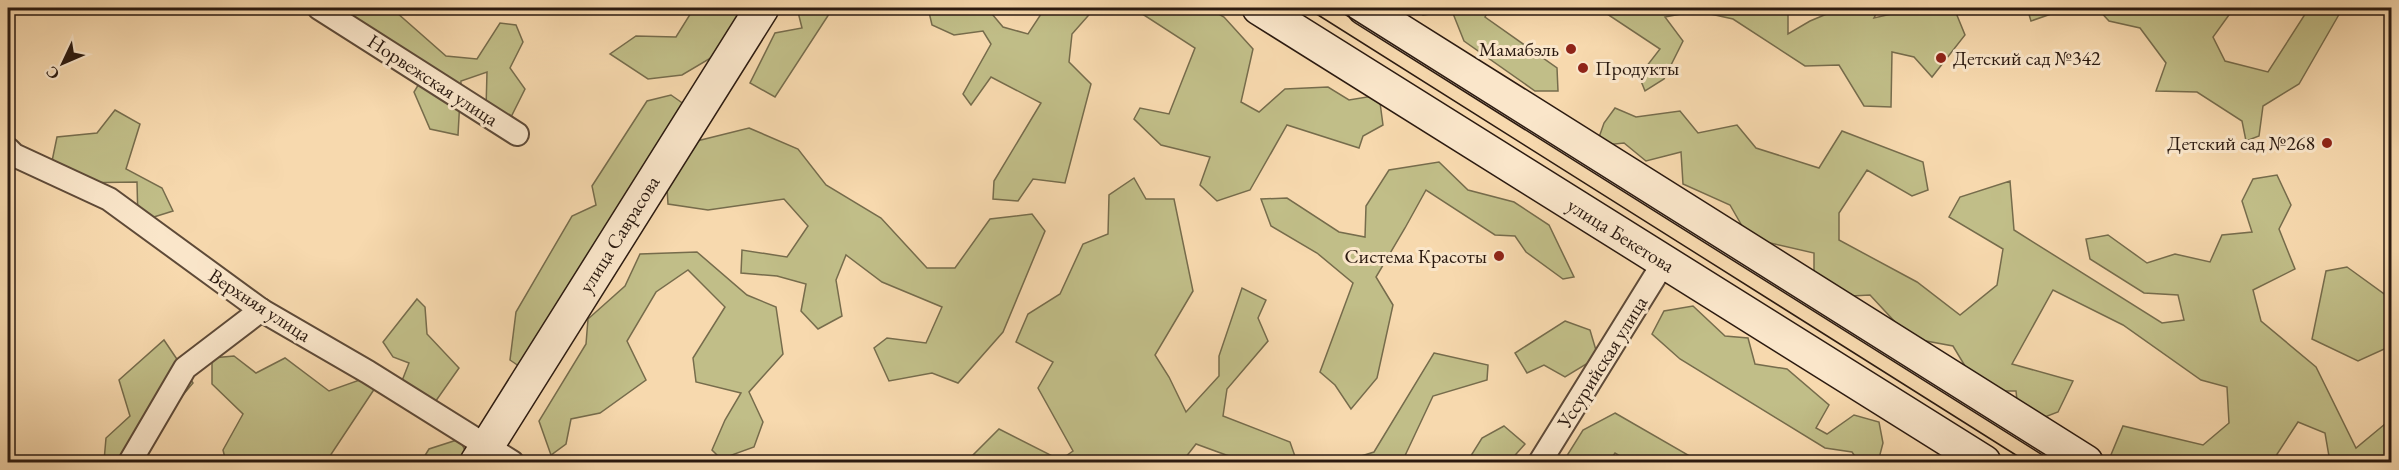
<svg xmlns="http://www.w3.org/2000/svg" width="2399" height="470" font-family="'EB Garamond',serif">
  <rect width="100%" height="100%" fill="#f7d9ae"/>
  <filter id="stains"><feTurbulence type="fractalNoise" baseFrequency=".00333" numOctaves="4"/><feColorMatrix values="0 0 0 0 .2 0 0 0 0 .09 0 0 0 0 .02 0 0 0 .5 -.17"/></filter>
  <radialGradient id="worn" r=".72"><stop offset=".6" stop-color="#630" stop-opacity="0"/><stop offset="1" stop-color="#630" stop-opacity=".3"/></radialGradient>
  <g fill="#c1be88" stroke="#766c4c" stroke-width="1.5">
    <polygon points="330,8 400,8 396,12 446,56 477,59 500,23 516,25 523,42 510,68 525,89 510,119 486,109 487,72 461,81 458,135 430,129 414,92 429,67 380,33 333,23"/>
    <polygon points="694,8 748,8 726,49 682,75 648,79 610,54 636,36 676,37"/>
    <polygon points="797,8 833,8 775,97 750,83 775,33 802,28"/>
    <polygon points="928,8 987,8 1003,27 1028,34 1045,8 1095,8 1072,34 1069,62 1091,84 1065,183 1033,179 1018,201 993,199 994,181 1041,103 991,77 971,105 963,94 991,44 983,31 954,35 932,25"/>
    <polygon points="1133,8 1208,8 1224,17 1253,49 1241,102 1259,112 1285,89 1328,87 1349,100 1379,95 1383,125 1363,136 1359,148 1287,125 1250,190 1217,201 1200,185 1210,157 1161,145 1134,119 1140,108 1169,114 1195,48"/>
    <polygon points="1410,8 1490,8 1485,17 1557,68 1558,91 1535,91 1464,41 1452,11 1423,15"/>
    <polygon points="1598,8 1788,8 1788,34 1810,21 1841,8 1879,8 1874,18 1918,8 1954,8 1965,35 1932,77 1914,57 1892,52 1891,107 1864,106 1839,65 1805,66 1733,19 1697,11 1665,17 1683,41 1664,79 1645,91 1639,76 1660,49"/>
    <polygon points="2027,8 2057,8 2051,14 2031,21"/>
    <polygon points="2097,8 2234,8 2213,37 2225,61 2268,72 2309,8 2340,8 2341,11 2299,84 2263,106 2259,136 2246,141 2242,121 2197,92 2156,91 2166,63 2140,28 2109,21"/>
    <polygon points="671,95 688,107 529,373 510,360 516,312 572,216 596,205 592,186 647,101"/>
    <polygon points="1615,108 1636,117 1680,111 1698,133 1737,125 1756,148 1819,168 1842,131 1923,162 1928,190 1912,196 1867,170 1839,213 1839,240 1917,282 1960,315 1997,285 2003,249 1949,217 1960,197 2010,181 2014,230 2162,323 2184,320 2178,295 2144,293 2090,259 2086,239 2108,235 2147,263 2175,254 2210,262 2222,235 2252,232 2242,201 2253,179 2277,175 2291,205 2279,229 2295,269 2253,290 2261,321 2316,367 2356,448 2391,419 2391,462 2330,462 2325,433 2298,422 2272,462 2108,462 2123,426 2203,445 2229,423 2227,387 2201,380 2123,325 2053,290 2012,364 2073,381 2058,412 2037,420 2018,410 2016,391 1980,391 1953,346 1910,338 1870,295 1832,297 1814,284 1814,253 1749,238 1730,205 1683,184 1681,152 1646,161 1624,143 1596,146 1604,123"/>
    <polygon points="115,110 140,124 126,169 162,188 173,211 138,222 137,182 73,183 51,166 57,137 97,133"/>
    <polygon points="749,128 798,149 826,185 881,218 927,268 955,268 990,219 1032,214 1045,231 1003,332 958,383 932,373 889,381 874,348 887,338 926,343 942,307 882,282 846,255 836,280 842,316 818,329 801,311 806,284 777,276 741,273 742,250 787,257 808,226 784,199 708,210 668,204 666,172 685,144"/>
    <polygon points="1439,162 1468,190 1514,202 1549,225 1574,277 1563,279 1526,252 1515,236 1495,235 1426,190 1405,228 1376,277 1393,305 1377,378 1351,409 1335,385 1320,372 1353,283 1317,253 1271,226 1261,199 1287,198 1339,232 1365,237 1366,206 1389,170"/>
    <polygon points="1134,178 1146,199 1174,199 1193,291 1155,355 1169,377 1186,412 1219,376 1219,356 1242,288 1266,300 1258,318 1268,341 1227,389 1223,416 1290,442 1297,462 1241,462 1237,459 1196,444 1182,462 971,462 970,458 999,429 1060,460 1073,451 1038,388 1053,362 1016,342 1028,314 1060,294 1083,244 1108,234 1109,195"/>
    <polygon points="697,252 747,295 776,307 783,354 749,392 763,422 754,447 721,459 712,450 725,420 741,393 696,382 693,358 725,307 688,270 656,292 627,341 646,380 600,413 571,419 566,444 551,455 539,421 586,344 588,319 625,286 640,254"/>
    <polygon points="2347,267 2391,299 2391,346 2358,361 2312,339 2326,271"/>
    <polygon points="417,299 425,307 427,334 459,368 433,405 400,386 409,363 393,357 383,342"/>
    <polygon points="1693,306 1725,336 1748,338 1755,364 1787,369 1829,405 1816,428 1827,434 1854,415 1879,422 1883,443 1878,462 1859,462 1852,452 1825,448 1680,359 1652,334 1664,311"/>
    <polygon points="1565,321 1590,330 1598,357 1565,377 1544,365 1527,373 1515,353"/>
    <polygon points="164,340 193,383 127,462 104,461 106,438 130,416 119,380"/>
    <polygon points="1434,353 1488,365 1487,380 1433,396 1402,462 1342,462 1374,452"/>
    <polygon points="234,356 256,373 285,358 329,391 365,378 375,388 326,462 226,462 223,450 243,414 212,384 212,358"/>
    <polygon points="1615,413 1695,459 1698,462 1630,462 1615,453 1609,462 1563,462 1583,430"/>
    <polygon points="1504,426 1525,444 1509,462 1467,462 1482,438"/>
    <polygon points="460,439 468,458 466,462 421,462 429,449"/>
  </g>
  <g fill="none" stroke-linecap="round" stroke-linejoin="round">
    <g stroke="#5e4a38" stroke-width="26">
      <g id="street">
        <polyline points="319,8 517,134"/>
        <polyline points="8,149 14,155 109,199 261,310 368,372 512,462"/>
        <polyline points="130,462 185,368 261,310"/>
        <polyline points="1540,462 1664,262"/>
      </g>
    </g>
    <g stroke="#2b1a10" stroke-width="36">
      <g id="secondary">
        <polyline points="1259,8 1984,462"/>
        <polyline points="1364,8 2086,462"/>
        <polyline points="477,462 762,8"/>
      </g>
    </g>
    <use href="#street" stroke="#fae6ca" stroke-width="22"/>
    <use href="#secondary" stroke="#fae6ca" stroke-width="33"/>
    <g stroke="#2b1a10" stroke-width="1.5">
      <polyline points="1307,8 2027,462"/>
      <polyline points="1335,8 2057,462"/>
    </g>
  </g>
  <g fill="#8f2418" stroke="#fae6ca" stroke-width="2">
    <circle cx="1571" cy="49" r="6"/>
    <circle cx="1941" cy="58" r="6"/>
    <circle cx="1583" cy="68" r="6"/>
    <circle cx="2327" cy="143" r="6"/>
    <circle cx="1499" cy="256" r="6"/>
  </g>
  <g text-anchor="middle" stroke-width="6" stroke-linejoin="round" paint-order="stroke">
    <g font-size="20" fill="#2b1a10" stroke="#fae6ca" text-anchor="end">
      <text x="1559" y="56">Мамабэль</text>
      <text x="1953" y="65" text-anchor="start">Детский сад №342</text>
      <text x="1595" y="75" text-anchor="start">Продукты</text>
      <text x="2315" y="150">Детский сад №268</text>
      <text x="1487" y="263">Система Красоты</text>
    </g>
    <g font-size="20" fill="#2b1a10" stroke="#fae6ca">
      <text transform="translate(433 80) rotate(33)" y="7">Норвежская улица</text>
      <text transform="translate(619 234) rotate(-58)" y="7">улица Саврасова</text>
      <text transform="translate(1621 235) rotate(32)" y="7">улица Бекетова</text>
      <text transform="translate(260 305) rotate(33)" y="7">Верхняя улица</text>
      <text transform="translate(1602 362) rotate(-58)" y="7">Уссурийская улица</text>
    </g>
  </g>
  <rect width="2399" height="470" fill="none" stroke="#f7d9ae" stroke-width="30"/>
  <rect x="9" y="9" width="2381" height="452" fill="none" stroke="#2b1a10" stroke-width="3"/>
  <rect x="15" y="15" width="2369" height="440" fill="none" stroke="#2b1a10" stroke-width="1.5"/>
  <g transform="translate(63 63) rotate(226)" stroke="#fae6ca" stroke-width="4.5" paint-order="stroke">
  <path d="M0-4.5L10 22L0 15L-10 22Z" fill="#2b1a10"/>
  <text y="-9" font-size="16" font-weight="bold" text-anchor="middle" fill="#2b1a10">С</text>
  </g>
  <rect width="100%" height="100%" filter="url(#stains)"/>
  <rect width="100%" height="100%" fill="url(#worn)"/>
</svg>
